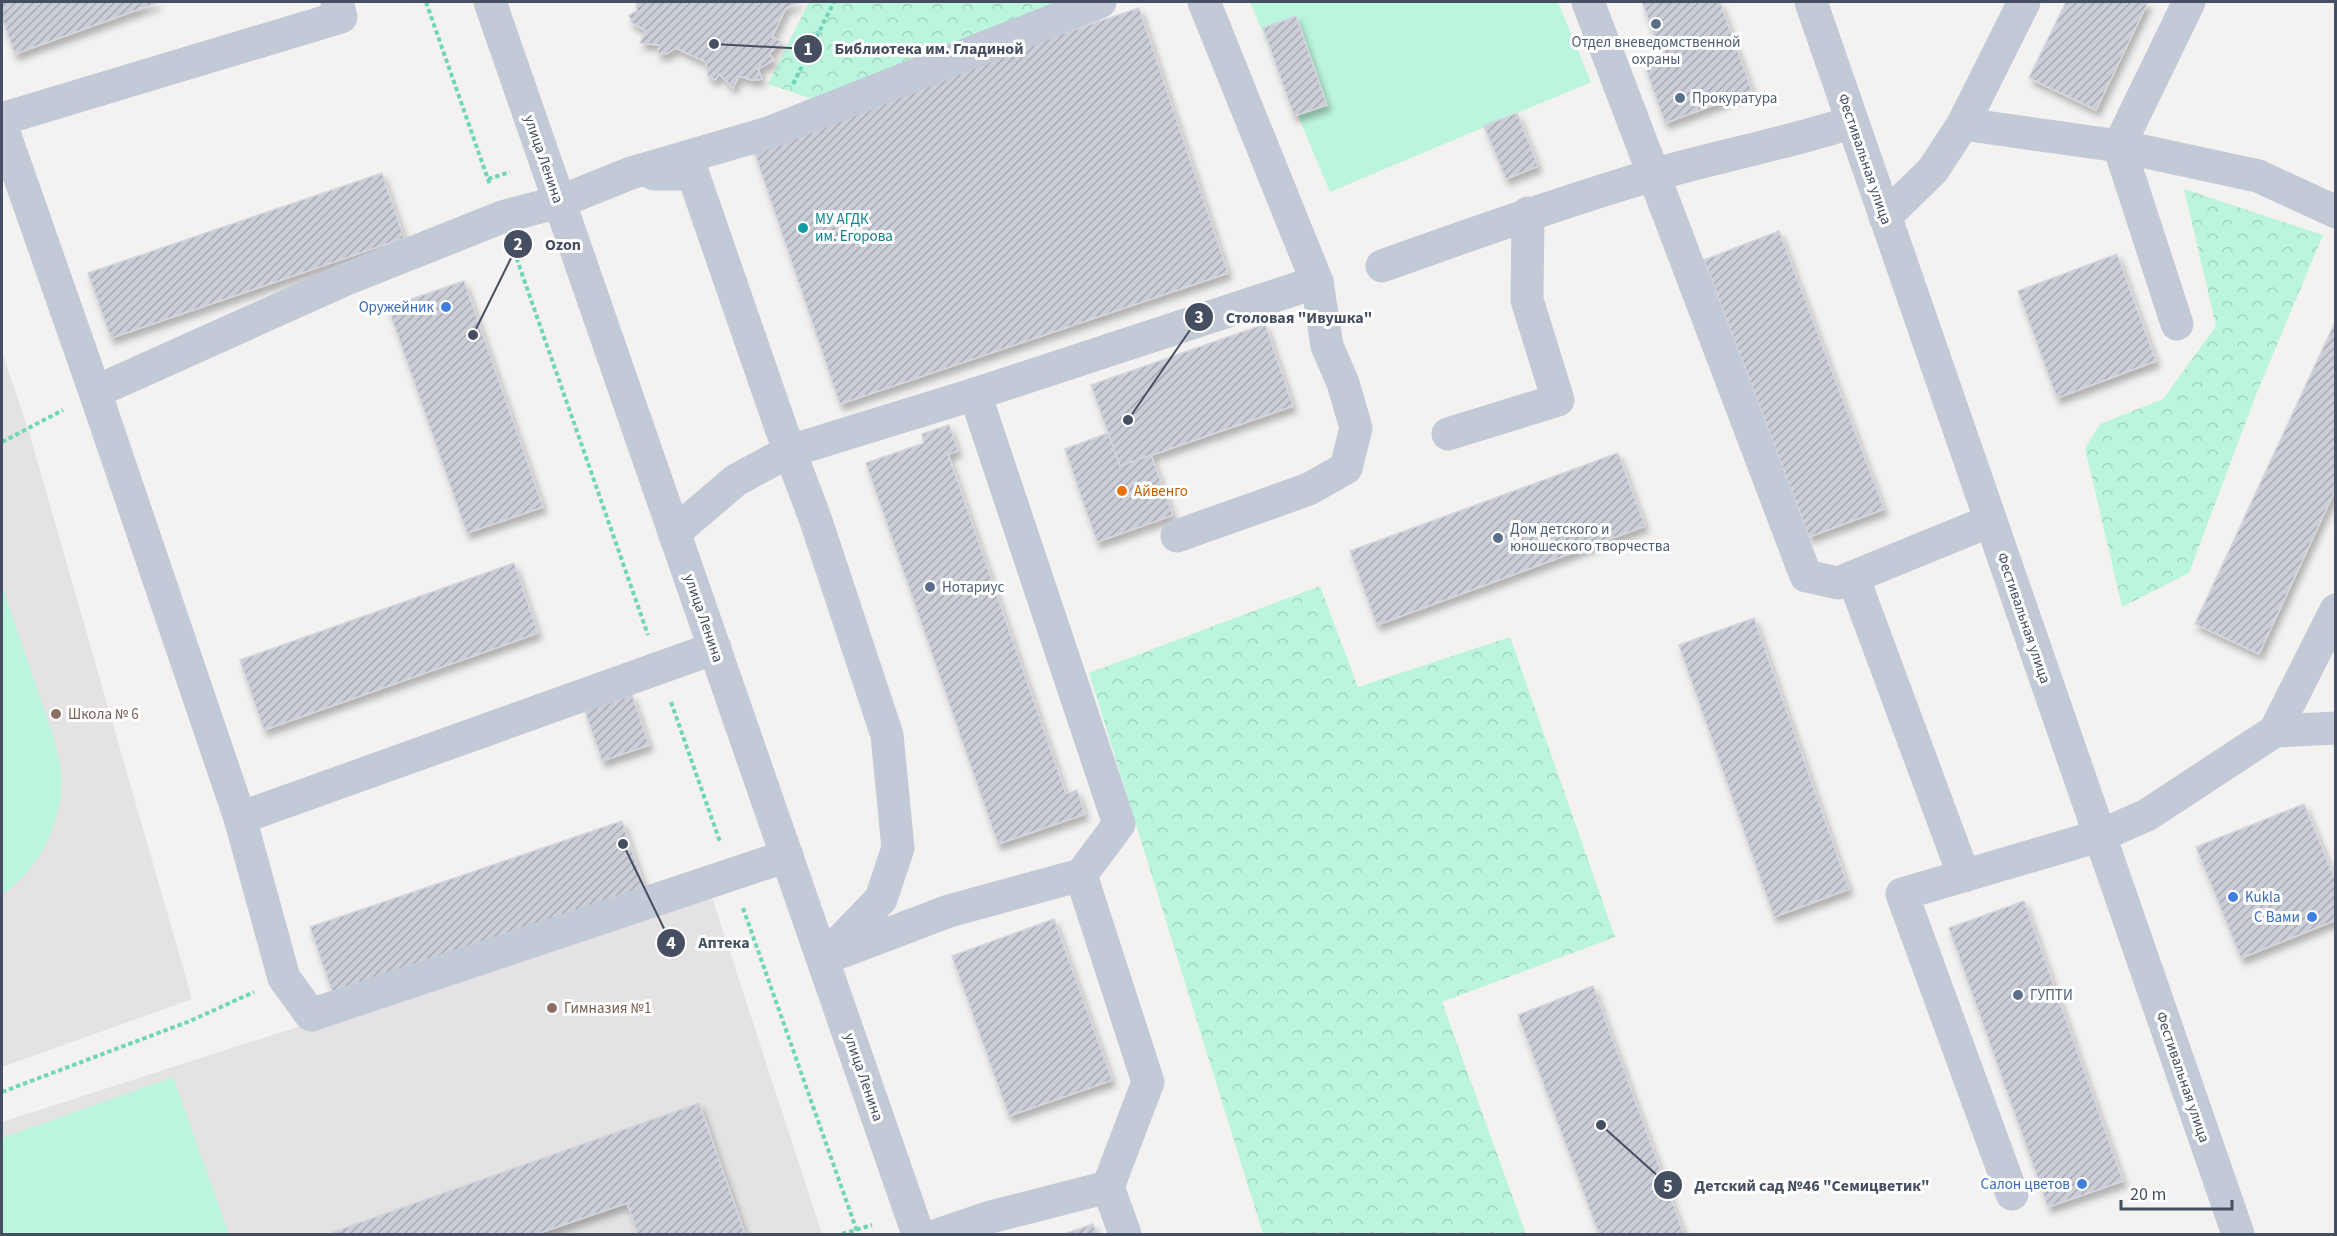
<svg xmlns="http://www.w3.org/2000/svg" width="2337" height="1236" font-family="'Source Sans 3',sans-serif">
  <defs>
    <pattern id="forest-crowns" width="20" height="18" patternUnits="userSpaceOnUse" patternTransform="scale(1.5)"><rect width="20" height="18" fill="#bcf5dd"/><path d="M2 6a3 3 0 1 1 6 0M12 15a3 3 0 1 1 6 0" fill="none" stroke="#a3d4c0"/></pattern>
    <pattern id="building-hatch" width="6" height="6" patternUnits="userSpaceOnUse" patternTransform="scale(1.5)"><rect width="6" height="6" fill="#ccced7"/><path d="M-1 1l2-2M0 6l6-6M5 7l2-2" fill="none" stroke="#a7aab2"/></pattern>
    <filter id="shadow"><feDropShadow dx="3.5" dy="6" stdDeviation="3" flood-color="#0004"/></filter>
  </defs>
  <rect width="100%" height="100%" fill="#f4f1f1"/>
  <g fill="#e5e2e3">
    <polygon points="2,352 28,429 192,999 2,1067"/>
    <polygon points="711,894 822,1234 2,1234 2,1122"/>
  </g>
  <g fill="url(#forest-crowns)">
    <polygon points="809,2 1074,2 815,100 768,84"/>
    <polygon points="2184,189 2323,235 2256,395 2189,573 2122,607 2085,448 2100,424 2163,399 2216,326"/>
    <polygon points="1320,586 1358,687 1510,637 1615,937 1442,1002 1526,1234 1263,1234 1089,673"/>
  </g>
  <g fill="#bcf5dd">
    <polygon points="1250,2 1558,2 1591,82 1330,192"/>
    <path d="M2,584C13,619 25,654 37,689C47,718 59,746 61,777C64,822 38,870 2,895Z"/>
    <polygon points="173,1077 229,1234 2,1234 2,1138"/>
  </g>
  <g fill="url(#building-hatch)" stroke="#d4d5dd" stroke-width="1.5" filter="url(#shadow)">
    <polygon points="2,2 159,2 15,54 2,18"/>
    <polygon points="636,2 800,2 786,8 772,37 781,41 769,54 774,60 758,69 762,79 752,80 739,76 733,88 719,74 715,80 708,76 706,62 676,48 666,54 658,54 659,45 640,43 646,31 632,23 629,15 637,11"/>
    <polygon points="1642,2 1720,2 1752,91 1665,123 1644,63 1662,57"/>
    <polygon points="2066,2 2148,2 2096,110 2029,78"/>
    <polygon points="1139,8 1228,273 840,404 750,139"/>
    <polygon points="1296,16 1327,105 1294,116 1263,28"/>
    <polygon points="1517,113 1538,166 1506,179 1484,126"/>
    <polygon points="382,173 404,238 111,338 88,273"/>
    <polygon points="1779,231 1884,509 1809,537 1704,260"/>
    <polygon points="2117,254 2156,361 2057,398 2018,291"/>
    <polygon points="464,281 543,507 467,533 388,307"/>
    <polygon points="2336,320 2336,488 2259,654 2195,624"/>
    <polygon points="1265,324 1293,406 1120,466 1091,385"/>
    <polygon points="949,425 958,451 948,454 1066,794 1077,790 1085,814 998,844 866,463 924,443 922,434"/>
    <polygon points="1108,433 1120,466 1151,455 1173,515 1097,542 1065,449"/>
    <polygon points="1618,453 1645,526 1377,625 1350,551"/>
    <polygon points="514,563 538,633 264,730 240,660"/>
    <polygon points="1754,618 1849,889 1774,917 1679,645"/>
    <polygon points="632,695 649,745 602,761 585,711"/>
    <polygon points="2304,804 2336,882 2336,920 2241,958 2196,847"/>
    <polygon points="622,821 648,897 336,1003 310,927"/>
    <polygon points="2024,901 2123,1181 2048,1207 1949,928"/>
    <polygon points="1054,919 1112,1080 1009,1116 952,956"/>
    <polygon points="1593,986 1684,1234 1599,1234 1518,1015"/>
    <polygon points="699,1103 745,1234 638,1234 627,1203 537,1234 334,1234 333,1232"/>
    <polygon points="1093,1224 1097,1234 1064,1234"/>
  </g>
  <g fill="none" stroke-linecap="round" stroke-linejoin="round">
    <g stroke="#6fd7b9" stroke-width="4" stroke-dasharray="4.5 3" stroke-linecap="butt">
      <polyline points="426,2 490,185"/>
      <polyline points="793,84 834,2"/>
      <polyline points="488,179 510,172"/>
      <polyline points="514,251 648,635"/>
      <polyline points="2,442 63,410"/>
      <polyline points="671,702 720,842"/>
      <polyline points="743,908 858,1234"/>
      <polyline points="2,1092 190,1021 254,992"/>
      <polyline points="842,1234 872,1225"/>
    </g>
    <g stroke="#c3cad7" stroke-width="33">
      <polyline points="490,2 918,1234"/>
      <polyline points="1588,2 1806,576 1838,583 1990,521"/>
      <polyline points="1811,2 2238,1234"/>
      <polyline points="2,119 341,17 337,2"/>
      <polyline points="1963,124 2119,146 2189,2"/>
      <polyline points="2,127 95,392 240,818 715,648"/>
      <polyline points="654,174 693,174 781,428 815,518 887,735 898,848 881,899 823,959"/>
      <polyline points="1885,217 1933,170 1963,124 2024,2"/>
      <path d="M1382,266C1471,234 1559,203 1650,176C1717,156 1786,144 1852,122"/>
      <polyline points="2177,324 2119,146 2258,176 2336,212"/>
      <polyline points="95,392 344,280 502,217 559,202 631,173 768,133 1100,2"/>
      <polyline points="975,394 1119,824 1081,875"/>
      <polyline points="1448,434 1558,400 1527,300 1528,213"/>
      <polyline points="674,533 736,480 790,451 975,394 1317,282"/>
      <polyline points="1177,536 1309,489 1346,468 1356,428 1343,383 1327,346 1317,282 1204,2"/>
      <polyline points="1853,577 1964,876"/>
      <polyline points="2275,731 2336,728"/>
      <polyline points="240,818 284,978 311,1015 787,856"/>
      <polyline points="833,955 949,911 1081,875 1148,1082 1108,1187"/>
      <polyline points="2012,1194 1902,894 2099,836 2147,815 2275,731 2336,610"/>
      <polyline points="940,1234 987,1218 1108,1187 1125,1234"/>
    </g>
  </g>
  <g fill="#5c6f8a" stroke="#fff" stroke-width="2">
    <circle cx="1656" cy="24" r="6"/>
    <circle cx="1680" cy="98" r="6"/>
    <circle cx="1498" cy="538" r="6"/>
    <circle cx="930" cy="587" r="6"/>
    <circle cx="2018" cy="995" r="6"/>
  </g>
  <circle fill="#0f9aa8" stroke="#fff" stroke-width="2" cx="803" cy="228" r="6"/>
  <g fill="#3f7fe0" stroke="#fff" stroke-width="2">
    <circle cx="446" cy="307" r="6"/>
    <circle cx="2233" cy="897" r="6"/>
    <circle cx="2312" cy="917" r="6"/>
    <circle cx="2082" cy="1184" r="6"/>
  </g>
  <circle fill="#e8710a" stroke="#fff" stroke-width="2" cx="1122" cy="491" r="6"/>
  <g fill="#8d6e63" stroke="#fff" stroke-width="2">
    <circle cx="56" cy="714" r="6"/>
    <circle cx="552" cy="1008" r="6"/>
  </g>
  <g text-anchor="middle" stroke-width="6" stroke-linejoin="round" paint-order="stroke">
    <g font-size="15" fill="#4e5e75" stroke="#fff" text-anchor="start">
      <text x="1656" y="47" text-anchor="middle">Отдел вневедомственной<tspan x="1656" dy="17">охраны</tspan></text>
      <text x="1692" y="103">Прокуратура</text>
      <text x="1510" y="534">Дом детского и<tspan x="1510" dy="17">юношеского творчества</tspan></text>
      <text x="942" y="592">Нотариус</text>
      <text x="2030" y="1000">ГУПТИ</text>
    </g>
    <g font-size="15" fill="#464f61" stroke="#fff">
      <text transform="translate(544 159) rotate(71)" y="5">улица Ленина</text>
      <text transform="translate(1865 159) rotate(71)" y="5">Фестивальная улица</text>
      <text transform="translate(704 618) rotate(71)" y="5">улица Ленина</text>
      <text transform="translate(2024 618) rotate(71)" y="5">Фестивальная улица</text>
      <text transform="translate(864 1077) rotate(71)" y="5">улица Ленина</text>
      <text transform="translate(2183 1077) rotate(71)" y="5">Фестивальная улица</text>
    </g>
    <g font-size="15" fill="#0d838f" stroke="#fff" text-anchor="start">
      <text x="815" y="224">МУ АГДК<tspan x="815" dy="17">им. Егорова</tspan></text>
    </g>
    <g font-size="15" fill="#366cbe" stroke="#fff" text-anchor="end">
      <text x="434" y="312">Оружейник</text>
      <text x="2245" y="902" text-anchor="start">Kukla</text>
      <text x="2300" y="922">С Вами</text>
      <text x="2070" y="1189">Салон цветов</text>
    </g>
    <g font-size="15" fill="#c56008" stroke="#fff" text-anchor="start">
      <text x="1134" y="496">Айвенго</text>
    </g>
    <g font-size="15" fill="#785e54" stroke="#fff" text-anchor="start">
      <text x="68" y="719">Школа № 6</text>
      <text x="564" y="1013">Гимназия №1</text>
    </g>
  </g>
  <path fill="none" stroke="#464f61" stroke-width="2" d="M714 44L808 49M473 335L518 244M1128 420L1199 317M623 844L671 943M1601 1125L1668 1185"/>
  <g fill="#464f61" stroke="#fff" stroke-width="2">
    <circle cx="714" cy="44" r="6"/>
    <circle cx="473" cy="335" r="6"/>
    <circle cx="1128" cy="420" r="6"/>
    <circle cx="623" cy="844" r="6"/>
    <circle cx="1601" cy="1125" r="6"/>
    <circle cx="808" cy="49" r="15"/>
    <circle cx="518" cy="244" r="15"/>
    <circle cx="1199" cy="317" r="15"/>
    <circle cx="671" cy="943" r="15"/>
    <circle cx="1668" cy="1185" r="15"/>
  </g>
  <g font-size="18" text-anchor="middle" font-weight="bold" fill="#fff">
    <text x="808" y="55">1</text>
    <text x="518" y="250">2</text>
    <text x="1199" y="323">3</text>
    <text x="671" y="949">4</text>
    <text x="1668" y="1192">5</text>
  </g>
  <g font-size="16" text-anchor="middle" font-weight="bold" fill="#464f61" stroke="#fff" stroke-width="6" stroke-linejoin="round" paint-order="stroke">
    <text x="929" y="54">Библиотека им. Гладиной</text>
    <text x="563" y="250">Ozon</text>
    <text x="1299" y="323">Столовая "Ивушка"</text>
    <text x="724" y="948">Аптека</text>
    <text x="1812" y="1191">Детский сад №46 "Семицветик"</text>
  </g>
  <rect width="2337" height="1236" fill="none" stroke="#464f61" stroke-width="6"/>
  <path d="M2121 1200v9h111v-9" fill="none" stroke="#464f61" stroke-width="3"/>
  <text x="2130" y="1200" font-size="18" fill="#464f61" stroke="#ffffff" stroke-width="4.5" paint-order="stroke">20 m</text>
</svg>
